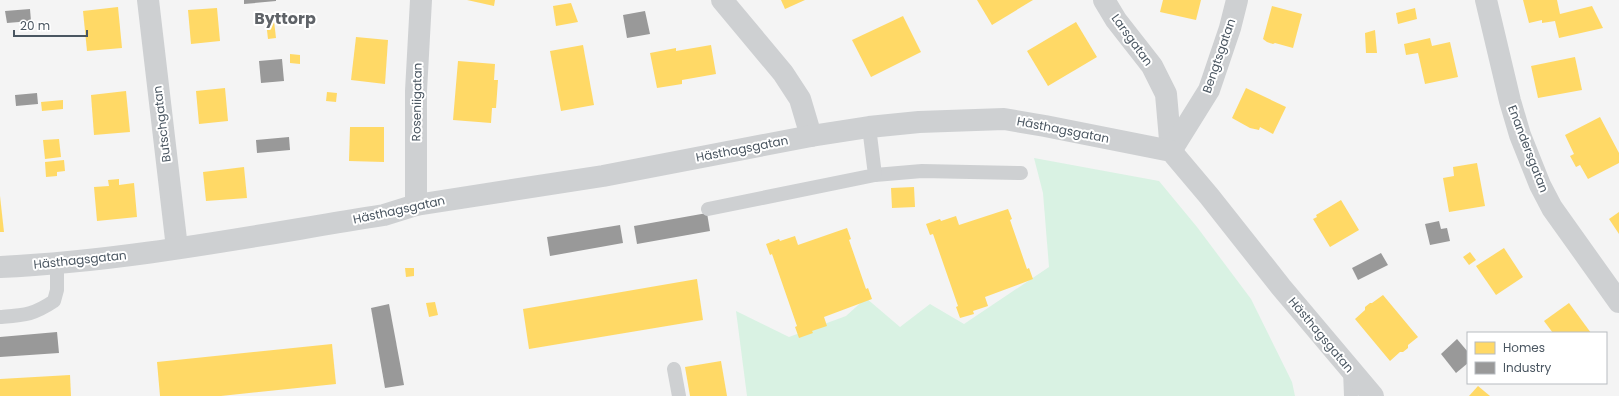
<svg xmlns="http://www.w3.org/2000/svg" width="1619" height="396" font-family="Poppins,sans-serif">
  <rect width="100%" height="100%" fill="#f4f4f4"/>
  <polygon fill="#d9f2e3" points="1034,158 1159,181 1197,227 1251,299 1292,382 1295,396 747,396 736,311 789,337 846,316 866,298 900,327 930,304 964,324 1049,267 1043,193"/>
  <g fill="#ffd966">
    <polygon points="467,0 495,0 494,6"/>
    <polygon points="781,0 805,0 785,9"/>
    <polygon points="977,0 1033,0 992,25"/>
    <polygon points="1163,0 1201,0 1196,20 1160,12"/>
    <polygon points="1523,0 1557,0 1560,14 1592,6 1603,28 1559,38 1555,21 1542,23 1542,20 1529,23"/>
    <polygon points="571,3 578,22 556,26 553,6"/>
    <polygon points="1272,6 1302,14 1293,48 1275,43 1273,44 1267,42 1263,39"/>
    <polygon points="118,7 122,48 87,51 83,11"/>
    <polygon points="217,8 220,41 191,44 188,10"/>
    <polygon points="1415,8 1417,19 1398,24 1396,13"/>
    <polygon points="903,16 921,52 871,77 852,40"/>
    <polygon points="274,21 276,38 268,39 266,22"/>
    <polygon points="1076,22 1097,57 1048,86 1027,51"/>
    <polygon points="1375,30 1377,53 1366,53 1365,33"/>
    <polygon points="356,37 388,40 385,84 351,80"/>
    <polygon points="1430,38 1432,46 1450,42 1458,77 1425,84 1418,53 1406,55 1404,44"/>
    <polygon points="583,45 594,105 561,111 550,51"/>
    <polygon points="711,45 716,74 682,80 682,84 657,88 650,53 676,48 676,51"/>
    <polygon points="290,54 300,55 300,64 290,63"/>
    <polygon points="1575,57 1582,90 1538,98 1531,66"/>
    <polygon points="458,61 495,64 494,80 498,80 496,108 492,108 491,123 453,120"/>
    <polygon points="225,88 228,121 199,124 196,91"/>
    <polygon points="1246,88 1286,107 1273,134 1260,127 1259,130 1250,128 1232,118"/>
    <polygon points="126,91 130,132 94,135 91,95"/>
    <polygon points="327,92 337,93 336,102 326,101"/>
    <polygon points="63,100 63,109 42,111 41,102"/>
    <polygon points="1600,117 1619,153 1619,163 1588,179 1580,165 1576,167 1570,156 1574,154 1565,135"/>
    <polygon points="350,127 384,127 384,162 349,161"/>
    <polygon points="59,139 61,157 45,159 43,140"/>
    <polygon points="64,160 65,171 57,172 57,176 46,177 45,162"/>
    <polygon points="1477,163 1485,206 1449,212 1443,178 1454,176 1453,167"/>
    <polygon points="244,167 247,198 206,201 203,172"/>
    <polygon points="119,179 119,185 134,183 137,217 97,221 94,187 109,186 108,180"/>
    <polygon points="914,187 915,207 892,208 891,188"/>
    <polygon points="0,196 4,232 0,232"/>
    <polygon points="1341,200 1359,230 1330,247 1313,219 1317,217 1316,215"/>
    <polygon points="1008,209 1012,219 1010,220 1027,269 1029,268 1033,279 985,297 988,306 973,311 974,314 960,318 956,307 958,306 933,234 930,235 926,224 940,219 941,221 956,216 959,225"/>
    <polygon points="1619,212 1619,234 1609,219"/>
    <polygon points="847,228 851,239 849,240 866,289 868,288 872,299 824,317 827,326 812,331 813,333 799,338 795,327 797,326 772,254 770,255 766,244 779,239 780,241 795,236 798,245"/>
    <polygon points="1504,248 1523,277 1496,295 1476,266"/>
    <polygon points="1470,252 1476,260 1469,265 1463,257"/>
    <polygon points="405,268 414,268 414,276 406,277"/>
    <polygon points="697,279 703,320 529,349 523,309"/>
    <polygon points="1383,295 1418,337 1408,345 1408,348 1403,352 1400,352 1390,361 1355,319 1365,310 1365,307 1370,303 1372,303"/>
    <polygon points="435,302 438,315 429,317 426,303"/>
    <polygon points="1569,303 1591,333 1553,333 1544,321"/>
    <polygon points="332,344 336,384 221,396 160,396 157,362"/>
    <polygon points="721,361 727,396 690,396 685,367"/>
    <polygon points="70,375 71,396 0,396 0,379"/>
    <polygon points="1478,386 1490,396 1469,396"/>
  </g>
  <g fill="#999">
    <polygon points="244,0 276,0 276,1 244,4"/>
    <polygon points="30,9 31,21 7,23 5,11"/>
    <polygon points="645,11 650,34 627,38 623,15"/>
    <polygon points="282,59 284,81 261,83 259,61"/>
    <polygon points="37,93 38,104 16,106 15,95"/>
    <polygon points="289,137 290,150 257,153 256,140"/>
    <polygon points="707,213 710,231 637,244 634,226"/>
    <polygon points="1439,221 1441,229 1447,228 1450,241 1430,245 1425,224"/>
    <polygon points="620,225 623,243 550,256 547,237"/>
    <polygon points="1381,253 1388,265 1358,280 1352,268"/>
    <polygon points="389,304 404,385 385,388 371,308"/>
    <polygon points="57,332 59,353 0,357 0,337"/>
    <polygon points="1457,339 1468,352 1468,363 1456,373 1441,354"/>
  </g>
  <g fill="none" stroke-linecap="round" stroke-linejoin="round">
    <g stroke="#ced0d2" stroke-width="14">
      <polyline points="875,175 922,171 1021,173"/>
      <polyline points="708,209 875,175 869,127"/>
      <path d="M0,317C25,315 33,315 54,301L57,290V264"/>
      <polyline points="674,369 679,396"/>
      <polyline points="1350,370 1351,396"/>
    </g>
    <g stroke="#ced0d2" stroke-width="22">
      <polyline points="148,0 177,248"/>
      <polyline points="722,0 783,73 800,99 811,136"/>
      <polyline points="1104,0 1116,20 1152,66 1166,94 1171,151"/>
      <polyline points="1486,0 1510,101 1520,135 1540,185 1552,208 1619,302"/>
      <polyline points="1171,151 1209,90 1230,28 1237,0"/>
      <polyline points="416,205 416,91 421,0"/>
      <path d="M0,267C129,261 257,235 384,215L416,205L603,176L811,136L869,127L919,122L1004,119L1045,126L1171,151L1209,196L1281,287L1373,396"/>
    </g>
  </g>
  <g text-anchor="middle" stroke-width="4" stroke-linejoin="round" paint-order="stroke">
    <g font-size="12" fill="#4a5661" stroke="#fff">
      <text transform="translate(1132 40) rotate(54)" y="4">Larsgatan</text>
      <text transform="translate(1219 56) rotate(-71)" y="4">Bengtsgatan</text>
      <text transform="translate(417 102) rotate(-89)" y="4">Roseniigatan</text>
      <text transform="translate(162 124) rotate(-97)" y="4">Butschgatan</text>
      <text transform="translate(1063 130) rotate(11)" y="4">Hästhagsgatan</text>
      <text transform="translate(742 149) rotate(-11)" y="4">Hästhagsgatan</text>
      <text transform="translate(1528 149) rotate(69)" y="4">Enandersgatan</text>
      <text transform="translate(399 210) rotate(-12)" y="4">Hästhagsgatan</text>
      <text transform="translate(80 260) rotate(-6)" y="4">Hästhagsgatan</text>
      <text transform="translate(1321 335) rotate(50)" y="4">Hästhagsgatan</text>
    </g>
    <g font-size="16" font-weight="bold" fill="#5f6368" stroke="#fff">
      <text x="285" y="24">Byttorp</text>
    </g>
  </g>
  <rect x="1467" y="332" width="140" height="52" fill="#ffffff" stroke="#b7bbc0"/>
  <rect x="1475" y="342" width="20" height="12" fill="#ffd966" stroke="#b7bbc0"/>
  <text x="1503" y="352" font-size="12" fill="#4a5661">Homes</text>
  <rect x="1475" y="362" width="20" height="12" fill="#999999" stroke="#b7bbc0"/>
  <text x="1503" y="372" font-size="12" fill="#4a5661">Industry</text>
  <path d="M14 30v6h73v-6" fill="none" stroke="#4a5661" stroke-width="2"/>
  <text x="20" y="30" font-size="12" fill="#4a5661" stroke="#ffffff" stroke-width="3" paint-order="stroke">20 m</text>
</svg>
